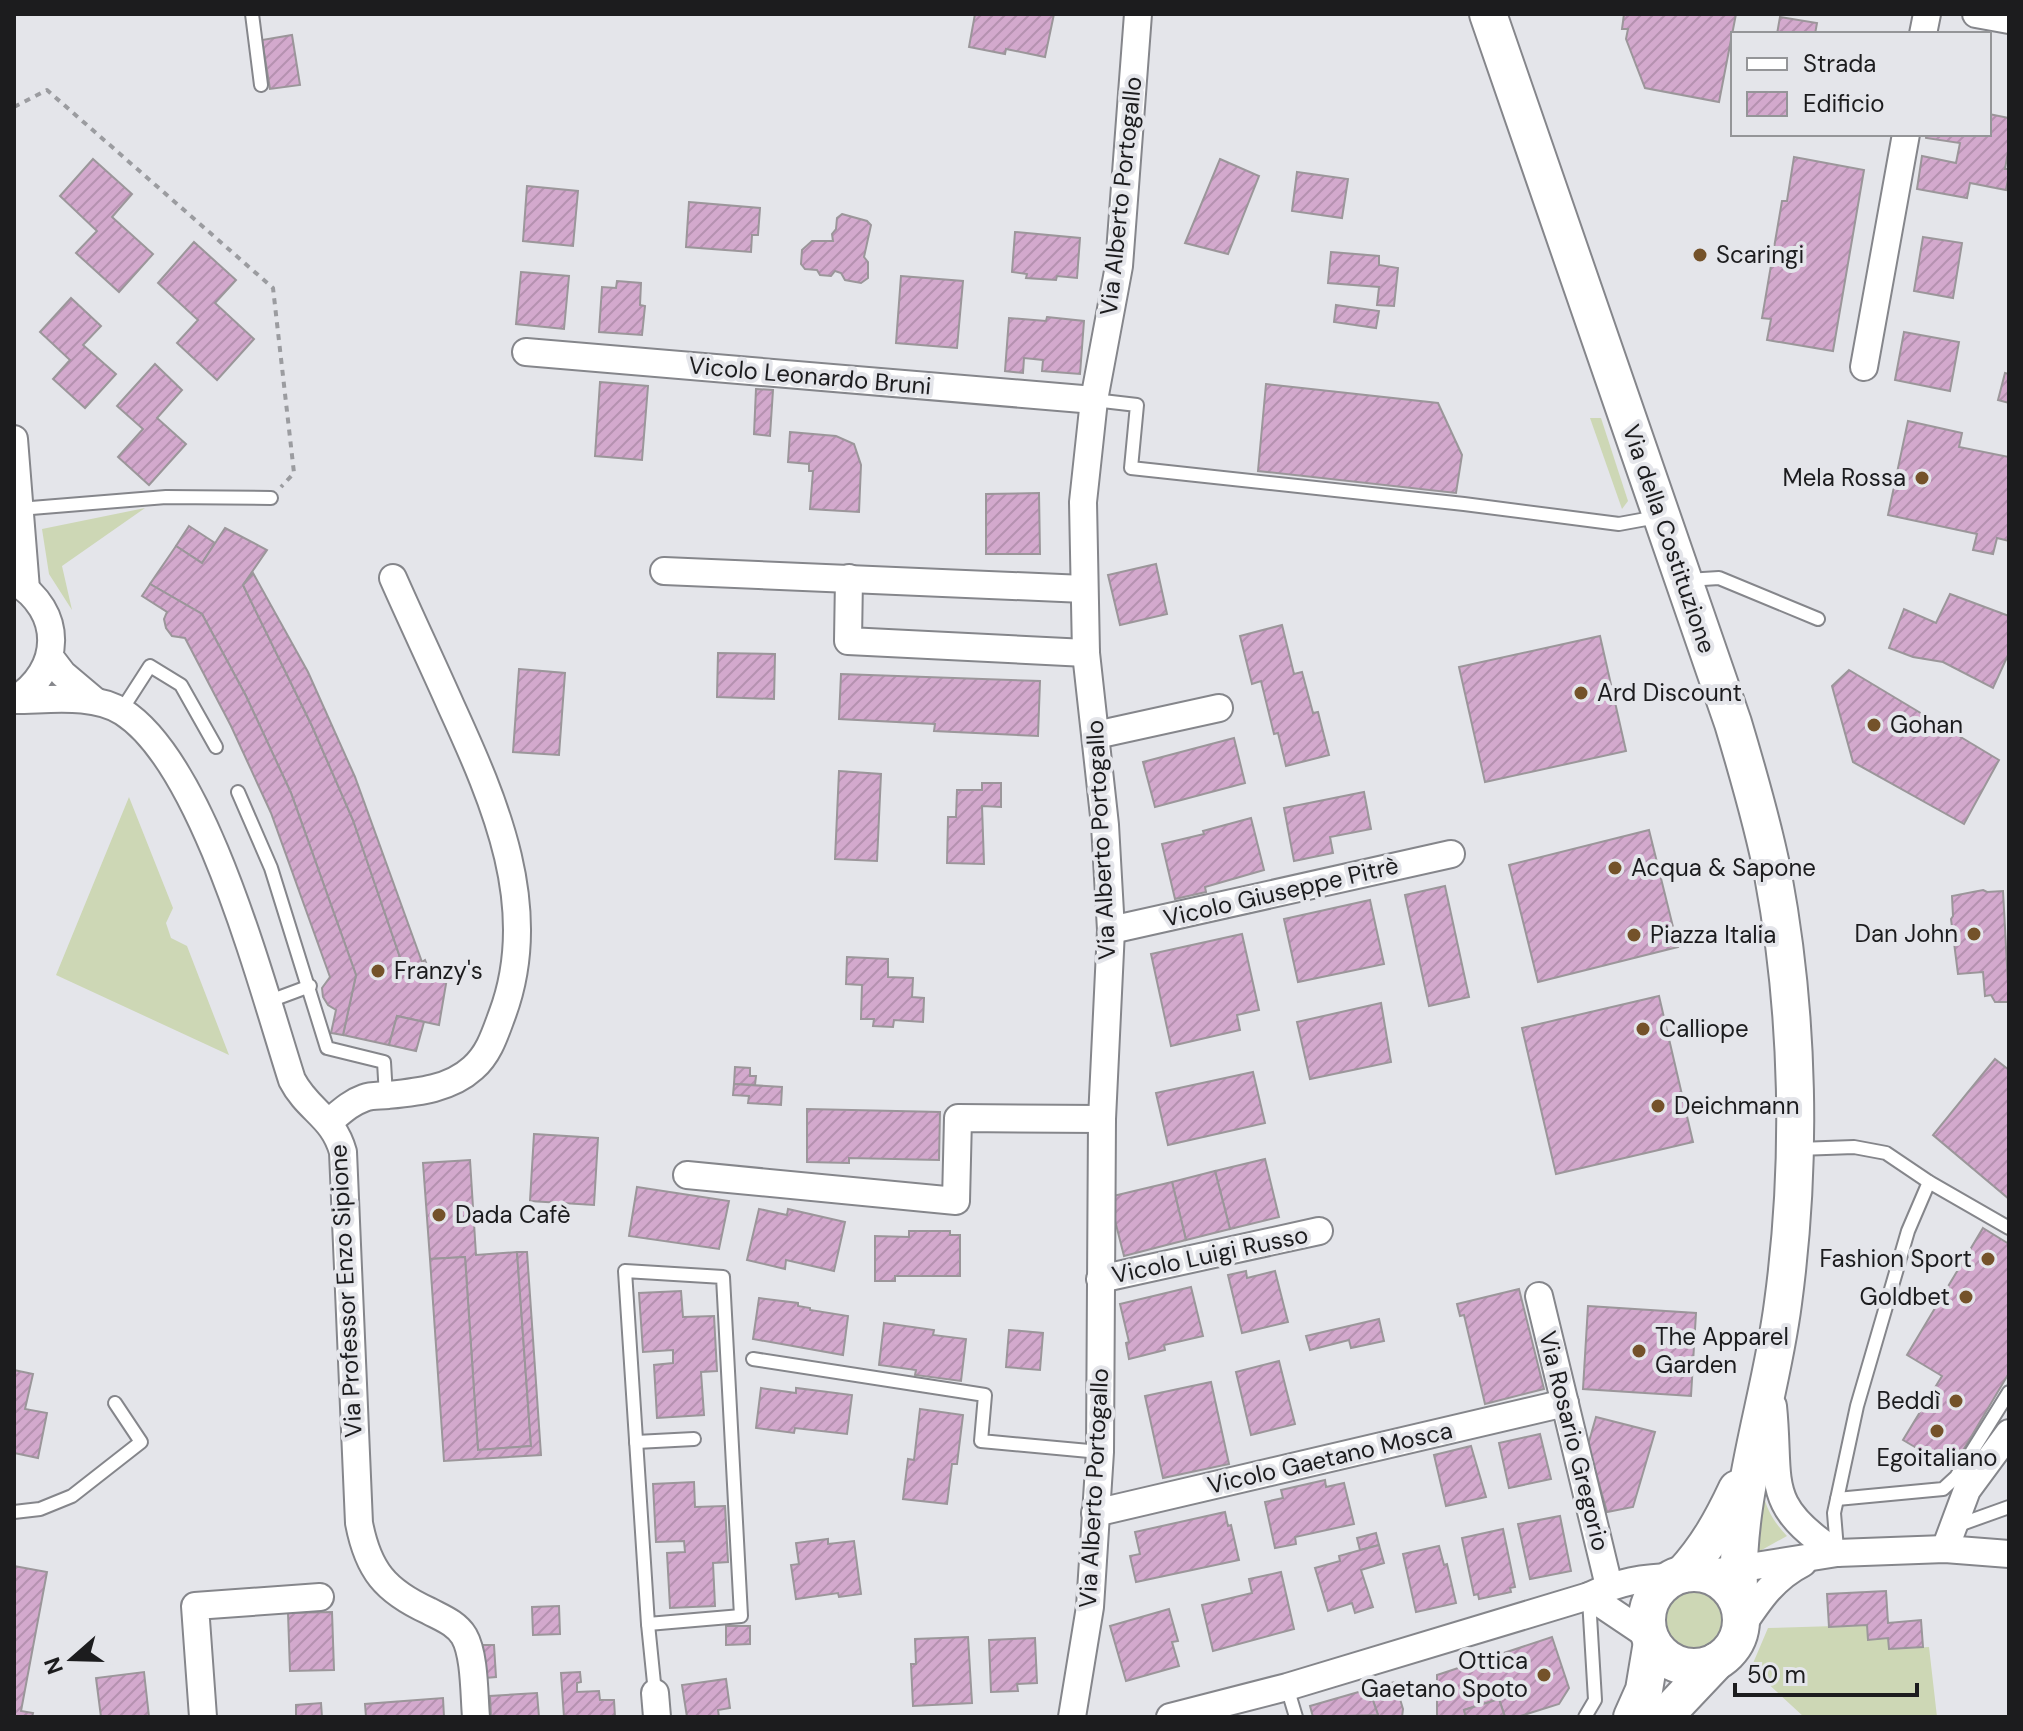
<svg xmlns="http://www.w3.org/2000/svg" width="2023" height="1731" font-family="'DM Sans',sans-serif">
  <defs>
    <pattern id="building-hatch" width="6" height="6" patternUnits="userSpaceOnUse" patternTransform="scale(2)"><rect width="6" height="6" fill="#d3a9cd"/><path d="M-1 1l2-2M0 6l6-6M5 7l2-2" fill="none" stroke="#b591b0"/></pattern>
  </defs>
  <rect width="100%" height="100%" fill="#e4e5ea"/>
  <g fill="#cdd7b5">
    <polygon points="1590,418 1601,418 1628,501 1622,509"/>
    <polygon points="145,508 62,566 72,610 49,574 42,529"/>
    <polygon points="129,797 173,908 166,923 171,938 187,946 229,1055 56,975"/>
    <path d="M1763,1493C1767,1511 1774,1522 1787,1536L1749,1557Z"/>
    <circle cx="1695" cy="1623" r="32"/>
    <polygon points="1867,1625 1868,1640 1888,1638 1889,1649 1929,1647 1937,1717 1804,1717 1751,1668 1768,1628"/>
  </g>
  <g fill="url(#building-hatch)" stroke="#9b969a" stroke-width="2">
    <polygon points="975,14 1054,14 1045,57 1006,49 1005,54 969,47"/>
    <polygon points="1624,14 1736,14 1719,102 1645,88 1626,39 1628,29 1622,29"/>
    <polygon points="1780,17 1817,23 1815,34 1777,34"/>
    <polygon points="292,35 300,85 270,89 262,40"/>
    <polygon points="1989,114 2009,118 2009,146 2005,169 2009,169 2009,174 2006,190 1970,183 1967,198 1917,189 1922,156 1956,163 1960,143 1926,138 1926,134 1989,134"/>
    <polygon points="1794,157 1864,170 1833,351 1767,340 1771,319 1762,318 1782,201 1787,201"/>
    <polygon points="93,159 132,194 112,217 153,254 119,292 76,253 97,231 60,196"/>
    <polygon points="1220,159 1259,176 1228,254 1185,243"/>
    <polygon points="1297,172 1348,179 1342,218 1292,211"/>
    <polygon points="527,186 578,191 573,246 523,241"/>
    <polygon points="689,202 760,208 758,235 752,235 751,252 686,247"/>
    <polygon points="842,214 867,221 871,225 864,257 868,262 868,278 861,283 845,280 841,273 835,271 831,276 820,275 817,270 805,269 801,264 802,250 812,241 833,241 832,234 836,229 837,218"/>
    <polygon points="1015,232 1080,238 1077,278 1057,276 1056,280 1026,278 1027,274 1012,272"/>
    <polygon points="1923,237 1962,243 1953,298 1914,291"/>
    <polygon points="194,242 236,280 215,303 254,339 217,380 177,343 198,320 158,283"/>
    <polygon points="1331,252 1379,256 1379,265 1398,268 1394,306 1377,305 1379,287 1328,283"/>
    <polygon points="521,272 569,276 564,329 516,324"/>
    <polygon points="901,276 963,281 957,348 896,343"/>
    <polygon points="617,281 641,283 640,305 645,306 642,335 599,332 602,287 616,288"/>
    <polygon points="71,298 101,326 83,345 116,374 85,408 53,379 70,360 40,332"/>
    <polygon points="1336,305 1379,311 1376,328 1334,322"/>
    <polygon points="1047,317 1084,321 1080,374 1042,371 1043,360 1024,358 1023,373 1005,371 1009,318 1046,321"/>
    <polygon points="1904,332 1959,342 1950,391 1895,380"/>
    <polygon points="155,364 182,390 157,418 186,444 149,485 118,457 143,429 117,406"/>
    <polygon points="2005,373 2009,374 2009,403 1998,400"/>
    <polygon points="600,382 648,386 642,460 595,456"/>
    <polygon points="1266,384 1438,403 1462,455 1456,493 1258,471"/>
    <polygon points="756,389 773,390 770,436 754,434"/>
    <polygon points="1908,421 1962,433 1959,447 2009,457 2009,541 1997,538 1993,554 1973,550 1977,534 1888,515"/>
    <polygon points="790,432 836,436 854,444 861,465 859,512 810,509 813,471 809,471 809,464 788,462"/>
    <polygon points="1039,493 1040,554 986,554 986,494"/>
    <polygon points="189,526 215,543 202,563 176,546"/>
    <polygon points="225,528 267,550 243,585 312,726 353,820 404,969 447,978 439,1025 397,1016 389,1045 343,1035 356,975 291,793 246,696 202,614 150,584 176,546 202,563"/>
    <polygon points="1156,564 1167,614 1120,625 1108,575"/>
    <polygon points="253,573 308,672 355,777 422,962 425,960 431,975 404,969 353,820 312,726 243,585"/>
    <polygon points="150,584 202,614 246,696 291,793 356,975 343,1035 331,1033 336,1010 328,1005 323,997 322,988 330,977 271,813 231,726 185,638 172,636 166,628 164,619 167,612 142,596"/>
    <polygon points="1950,594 2009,616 2009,653 1993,688 1943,662 1913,657 1889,648 1904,609 1936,623"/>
    <polygon points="1282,625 1294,674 1302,672 1313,713 1318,712 1329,755 1286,766 1278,733 1274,734 1261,681 1252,684 1240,636"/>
    <polygon points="1600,636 1626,751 1485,782 1459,667"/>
    <polygon points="718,653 775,654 774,699 717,697"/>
    <polygon points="519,669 565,673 559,755 513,752"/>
    <polygon points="1849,670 1999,760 1964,824 1853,762 1832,686"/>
    <polygon points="841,674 1040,681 1038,736 934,731 935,724 839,719"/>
    <polygon points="1234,738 1245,783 1155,807 1143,762"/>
    <polygon points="839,771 881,774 877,861 835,859"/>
    <polygon points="982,783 1001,783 1001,807 982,806 984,864 947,863 948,817 956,817 957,790 982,790"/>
    <polygon points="1364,792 1371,829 1330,837 1333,853 1294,861 1284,808"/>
    <polygon points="1251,818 1264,870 1205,887 1206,892 1175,899 1162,844 1204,834 1203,831"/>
    <polygon points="1649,830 1678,947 1538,982 1509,865"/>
    <polygon points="1445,886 1469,997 1429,1006 1405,895"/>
    <polygon points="1983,890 1987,892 2003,891 2009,1002 1995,1002 1991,995 1985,996 1983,972 1958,974 1951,919 1953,916 1952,896"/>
    <polygon points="1370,900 1384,964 1298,982 1284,919"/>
    <polygon points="1242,934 1259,1010 1237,1015 1240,1030 1171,1046 1151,954"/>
    <polygon points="847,957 888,959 888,977 913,978 912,997 924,998 923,1022 894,1020 893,1027 873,1026 874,1019 861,1019 862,985 846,984"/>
    <polygon points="1659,996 1693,1142 1556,1174 1522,1028"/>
    <polygon points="1381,1003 1391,1062 1310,1079 1297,1022"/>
    <polygon points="397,1016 424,1022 416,1051 389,1045"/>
    <polygon points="1995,1059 2009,1070 2009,1199 1933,1135"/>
    <polygon points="735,1067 750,1068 750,1076 756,1076 755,1085 734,1084"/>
    <polygon points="1253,1072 1265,1123 1168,1145 1156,1093"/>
    <polygon points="734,1084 782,1087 781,1105 748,1103 749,1096 733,1095"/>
    <polygon points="807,1109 940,1112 939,1160 849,1158 849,1163 807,1162"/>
    <polygon points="534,1134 598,1138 594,1205 530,1201"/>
    <polygon points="1265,1159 1279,1217 1230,1229 1215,1171"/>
    <polygon points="470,1160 476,1255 517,1252 531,1446 478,1450 465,1257 430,1259 423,1163"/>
    <polygon points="1215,1171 1230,1229 1186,1240 1172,1182"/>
    <polygon points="1172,1182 1186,1240 1124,1256 1109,1197"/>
    <polygon points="637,1187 729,1201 719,1249 629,1236"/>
    <polygon points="759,1209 787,1215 788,1209 845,1222 834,1271 786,1260 785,1269 747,1260"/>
    <polygon points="1983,1228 2009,1244 2009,1373 1952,1469 1903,1440 1942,1376 1907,1355"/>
    <polygon points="909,1231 950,1231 950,1235 960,1235 960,1276 895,1276 895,1281 875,1281 875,1236 909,1237"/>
    <polygon points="517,1252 527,1252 541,1455 444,1461 430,1259 465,1257 478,1450 531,1446"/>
    <polygon points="1246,1271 1247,1278 1275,1271 1288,1322 1242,1333 1228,1275"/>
    <polygon points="1191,1287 1203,1336 1164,1345 1165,1350 1129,1359 1126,1343 1129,1342 1120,1304"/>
    <polygon points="1519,1289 1544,1389 1485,1404 1464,1315 1460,1316 1457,1304"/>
    <polygon points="681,1291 683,1317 714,1316 717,1371 701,1372 704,1415 657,1418 654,1365 673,1363 673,1350 643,1352 639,1293"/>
    <polygon points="759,1298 798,1303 798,1306 810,1308 810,1310 848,1316 843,1355 753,1339"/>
    <polygon points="1588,1306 1696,1313 1691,1396 1583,1389"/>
    <polygon points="1379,1319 1384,1341 1351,1348 1349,1340 1310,1350 1306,1336"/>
    <polygon points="884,1323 934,1330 933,1335 966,1339 961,1381 915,1375 916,1370 879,1365"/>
    <polygon points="1009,1330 1043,1333 1040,1370 1006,1367"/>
    <polygon points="1279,1361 1295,1424 1251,1435 1236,1372"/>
    <polygon points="14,1370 33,1374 25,1409 47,1413 38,1458 14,1453"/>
    <polygon points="1211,1382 1229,1464 1163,1478 1145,1396"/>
    <polygon points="761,1388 796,1393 796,1388 852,1395 847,1434 795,1428 794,1433 756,1428"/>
    <polygon points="920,1409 963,1415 957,1464 952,1464 947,1504 903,1499 908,1459 914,1460"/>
    <polygon points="1596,1417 1655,1432 1633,1507 1607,1512 1588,1445"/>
    <polygon points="1540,1434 1551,1479 1509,1488 1499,1443"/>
    <polygon points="1471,1446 1486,1497 1446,1506 1434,1455"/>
    <polygon points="1325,1480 1326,1487 1344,1483 1354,1524 1295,1537 1296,1544 1275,1548 1265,1502 1283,1498 1281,1490"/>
    <polygon points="694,1482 695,1507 725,1506 728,1562 713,1563 715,1606 670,1608 667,1553 685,1552 684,1541 656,1542 653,1484"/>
    <polygon points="1225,1512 1228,1526 1231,1525 1239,1560 1136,1582 1130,1556 1140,1554 1135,1532"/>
    <polygon points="1560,1516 1571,1571 1530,1579 1518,1524"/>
    <polygon points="1503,1529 1515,1587 1510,1588 1511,1592 1479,1599 1478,1594 1474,1595 1462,1538"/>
    <polygon points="1376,1533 1379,1545 1360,1550 1357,1538"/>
    <polygon points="828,1539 828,1544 854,1541 861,1594 839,1597 838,1593 796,1599 791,1565 799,1564 796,1543"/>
    <polygon points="1379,1545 1384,1563 1361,1570 1373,1607 1355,1613 1352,1603 1328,1611 1315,1568 1340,1561 1339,1556"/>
    <polygon points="1439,1546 1444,1565 1447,1564 1456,1603 1416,1612 1403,1554"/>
    <polygon points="14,1566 47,1572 21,1711 33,1713 32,1717 14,1717"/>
    <polygon points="1281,1572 1294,1629 1213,1651 1202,1605 1252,1593 1249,1579"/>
    <polygon points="1886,1591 1888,1623 1921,1620 1923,1647 1889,1649 1888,1638 1868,1640 1867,1625 1829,1627 1827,1594"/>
    <polygon points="559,1606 560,1634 533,1635 532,1607"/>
    <polygon points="1169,1609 1178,1641 1172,1642 1179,1666 1126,1681 1110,1626"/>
    <polygon points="332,1612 334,1670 290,1671 288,1613"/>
    <polygon points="726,1626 750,1626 750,1644 726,1645"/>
    <polygon points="968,1637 972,1703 913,1706 911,1664 916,1664 915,1639"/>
    <polygon points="1552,1637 1569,1688 1559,1704 1517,1717 1505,1717 1499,1699 1464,1710 1466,1717 1437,1717 1437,1675"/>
    <polygon points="1035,1638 1037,1683 1017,1684 1018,1691 991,1692 989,1640"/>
    <polygon points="483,1645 494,1645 496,1677 485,1678"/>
    <polygon points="144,1672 149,1717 101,1717 96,1678"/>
    <polygon points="580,1672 581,1682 577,1683 577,1692 599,1691 600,1700 614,1700 615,1717 564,1717 561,1673"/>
    <polygon points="726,1679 730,1708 718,1710 719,1717 687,1717 682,1685"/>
    <polygon points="1395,1682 1403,1709 1402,1717 1372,1717 1378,1715 1369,1689"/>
    <polygon points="1369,1689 1378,1715 1313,1717 1310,1706"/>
    <polygon points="537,1693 539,1717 491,1717 490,1696"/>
    <polygon points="443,1698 444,1717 366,1717 365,1704"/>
    <polygon points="1499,1699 1505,1717 1466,1717 1464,1710"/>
    <polygon points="321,1703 322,1717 296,1717 296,1705"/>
  </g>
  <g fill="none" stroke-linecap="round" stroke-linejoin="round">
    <g stroke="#85868b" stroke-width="16">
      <g id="lane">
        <polyline points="252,14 261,85"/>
        <polyline points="1094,400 1137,405 1131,468 1464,504 1619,524 1657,517"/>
        <polyline points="19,509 166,497 271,498"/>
        <polyline points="1687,580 1719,578 1818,619"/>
        <polyline points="121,711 150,666 181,685 216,747"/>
        <polyline points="238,792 271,868 327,1048 384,1062 386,1096"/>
        <polyline points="267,1002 310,986"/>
        <polyline points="1798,1149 1854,1147 1886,1153 1929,1182 2009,1228"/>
        <polygon points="625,1271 723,1277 741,1616 648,1624"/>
        <polyline points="753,1359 985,1395 981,1441 1100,1452"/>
        <polyline points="636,1442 694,1439"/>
        <polyline points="1837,1499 1943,1489 1956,1477 2009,1392"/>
        <polyline points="14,1512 40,1509 72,1496 141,1442 115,1403"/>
        <polyline points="1956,1526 2009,1507"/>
        <polyline points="1837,1549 1834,1513 1857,1406 1908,1231 1929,1182"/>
        <polyline points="648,1624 655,1693"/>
        <polyline points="1287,1687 1296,1717"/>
        <polyline points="1585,1717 1595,1700 1589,1599"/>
      </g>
    </g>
    <g stroke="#85868b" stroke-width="30">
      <g id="street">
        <polyline points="1976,14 2009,20"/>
        <polyline points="1923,34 1927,14"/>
        <polyline points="526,352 1094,400"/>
        <polyline points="1864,367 1906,134"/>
        <polyline points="14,439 26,589"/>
        <polyline points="664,571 1084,589"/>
        <polyline points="849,578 848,641 1086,653"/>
        <path d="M14,581C64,611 63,670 14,700"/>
        <polyline points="50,657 63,674 95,701"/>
        <path d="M15,700C49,700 93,693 123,712C205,765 262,987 292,1080C308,1111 333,1116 343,1152L359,1523C368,1570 385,1591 429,1611C442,1618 456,1623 464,1636C475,1655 474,1695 476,1717"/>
        <polyline points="1096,735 1219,708"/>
        <polyline points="1111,930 1451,854"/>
        <path d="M329,1122C341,1112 350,1103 364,1098C372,1095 380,1096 388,1095C418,1092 450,1089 473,1068C489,1054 495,1034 502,1015C542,909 495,802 451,706C432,663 412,621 393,578"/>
        <polyline points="687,1175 956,1201 958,1118 1102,1119"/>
        <polyline points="1100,1279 1319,1231"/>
        <polyline points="1539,1296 1609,1586"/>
        <path d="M1773,1406C1781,1483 1762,1504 1837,1553"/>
        <polyline points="1095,1513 1565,1403"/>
        <polyline points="1945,1549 1967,1490 2009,1433"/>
        <polyline points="1705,1574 1837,1553 1945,1549 2009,1554"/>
        <polyline points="1589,1596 1650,1637"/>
        <path d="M1740,1629C1758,1602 1773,1578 1803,1563"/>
        <polyline points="655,1693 657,1717"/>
        <polyline points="203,1717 195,1606 320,1597"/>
        <polyline points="1072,1717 1090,1607 1100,1452 1102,1119 1111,930 1105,825 1086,653 1083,502 1094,400 1119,266 1138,14"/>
        <path d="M1170,1717L1287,1687L1589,1596C1618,1582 1644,1577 1675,1577"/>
      </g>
    </g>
    <g stroke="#85868b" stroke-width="40">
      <g id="secondary">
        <path d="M1488,14L1733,723C1748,773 1763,824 1773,875C1799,1014 1802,1163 1783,1303C1770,1405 1731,1504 1740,1608"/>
        <circle cx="1694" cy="1620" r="47"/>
        <path d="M1683,1574C1707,1548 1722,1521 1737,1489"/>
        <polyline points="1632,1717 1644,1690 1652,1642"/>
        <polyline points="1664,1717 1717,1661"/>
      </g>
    </g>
    <polyline stroke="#9b9ca0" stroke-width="4" stroke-dasharray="6 6" stroke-linecap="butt" points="14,107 47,90 273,288 294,473 281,487"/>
    <use href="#lane" stroke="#fff" stroke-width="12"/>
    <use href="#street" stroke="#fff" stroke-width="26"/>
    <use href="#secondary" stroke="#fff" stroke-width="36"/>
  </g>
  <g fill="#74522a" stroke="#e4e5ea" stroke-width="3">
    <circle cx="1700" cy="255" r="8"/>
    <circle cx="1922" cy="478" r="8"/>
    <circle cx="1581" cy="693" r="8"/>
    <circle cx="1874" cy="725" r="8"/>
    <circle cx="1615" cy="868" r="8"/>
    <circle cx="1974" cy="934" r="8"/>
    <circle cx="1634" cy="935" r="8"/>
    <circle cx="378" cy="971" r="8"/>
    <circle cx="1643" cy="1029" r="8"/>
    <circle cx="1658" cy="1106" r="8"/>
    <circle cx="439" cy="1215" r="8"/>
    <circle cx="1988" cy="1259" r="8"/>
    <circle cx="1966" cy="1297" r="8"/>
    <circle cx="1639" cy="1351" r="8"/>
    <circle cx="1956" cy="1401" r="8"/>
    <circle cx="1937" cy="1431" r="8"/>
    <circle cx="1544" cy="1675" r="8"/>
  </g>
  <g text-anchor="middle" stroke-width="8" stroke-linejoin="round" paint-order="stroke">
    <g font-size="24" fill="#1c1c1e" stroke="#e4e5ea">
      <text transform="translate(1121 196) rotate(-84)" y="8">Via Alberto Portogallo</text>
      <text transform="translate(810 376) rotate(5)" y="8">Vicolo Leonardo Bruni</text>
      <text transform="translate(1669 539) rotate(71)" y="8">Via della Costituzione</text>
      <text transform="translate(1101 840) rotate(-93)" y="8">Via Alberto Portogallo</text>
      <text transform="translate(1281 892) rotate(-13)" y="8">Vicolo Giuseppe Pitrè</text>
      <text transform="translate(1210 1255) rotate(-12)" y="8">Vicolo Luigi Russo</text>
      <text transform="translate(346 1291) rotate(-93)" y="8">Via Professor Enzo Sipione</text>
      <text transform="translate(1574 1441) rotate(76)" y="8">Via Rosario Gregorio</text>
      <text transform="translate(1330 1458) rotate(-13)" y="8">Vicolo Gaetano Mosca</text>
      <text transform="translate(1094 1488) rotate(-87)" y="8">Via Alberto Portogallo</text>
    </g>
    <g font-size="24" fill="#1c1c1e" stroke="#e4e5ea" text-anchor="start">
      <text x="1716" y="263">Scaringi</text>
      <text x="1906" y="486" text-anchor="end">Mela Rossa</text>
      <text x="1597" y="701">Ard Discount</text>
      <text x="1890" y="733">Gohan</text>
      <text x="1631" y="876">Acqua &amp; Sapone</text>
      <text x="1958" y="942" text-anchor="end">Dan John</text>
      <text x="1650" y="943">Piazza Italia</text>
      <text x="394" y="979">Franzy's</text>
      <text x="1659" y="1037">Calliope</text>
      <text x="1674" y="1114">Deichmann</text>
      <text x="455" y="1223">Dada Cafè</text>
      <text x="1972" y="1267" text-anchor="end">Fashion Sport</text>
      <text x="1950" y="1305" text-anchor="end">Goldbet</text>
      <text x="1655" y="1345">The Apparel<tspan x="1655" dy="28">Garden</tspan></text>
      <text x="1940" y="1409" text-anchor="end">Beddì</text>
      <text x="1937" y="1466" text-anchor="middle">Egoitaliano</text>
      <text x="1528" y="1669" text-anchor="end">Ottica<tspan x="1528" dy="28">Gaetano Spoto</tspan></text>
    </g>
  </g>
  <rect width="2023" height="1731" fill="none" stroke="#1c1c1e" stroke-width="32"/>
  <rect x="1731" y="32" width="260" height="104" fill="#e4e5ea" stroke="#949598" stroke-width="2"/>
  <rect x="1747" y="58" width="40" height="12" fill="#ffffff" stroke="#949598" stroke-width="2"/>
  <text x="1803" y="72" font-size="24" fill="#1c1c1e">Strada</text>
  <rect x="1747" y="92" width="40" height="24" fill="url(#building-hatch)" stroke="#949598" stroke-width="2"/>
  <text x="1803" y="112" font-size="24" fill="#1c1c1e">Edificio</text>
  <g transform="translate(72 1659) rotate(250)" stroke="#e4e5ea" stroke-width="6" paint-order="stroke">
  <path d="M0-6L14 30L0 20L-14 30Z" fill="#1c1c1e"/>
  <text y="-12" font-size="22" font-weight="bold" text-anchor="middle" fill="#1c1c1e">N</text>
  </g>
  <path d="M1735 1683v12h182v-12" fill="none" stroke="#1c1c1e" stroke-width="4"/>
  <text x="1747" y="1683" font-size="24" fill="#1c1c1e" stroke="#e4e5ea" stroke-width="6" paint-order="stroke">50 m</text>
</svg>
